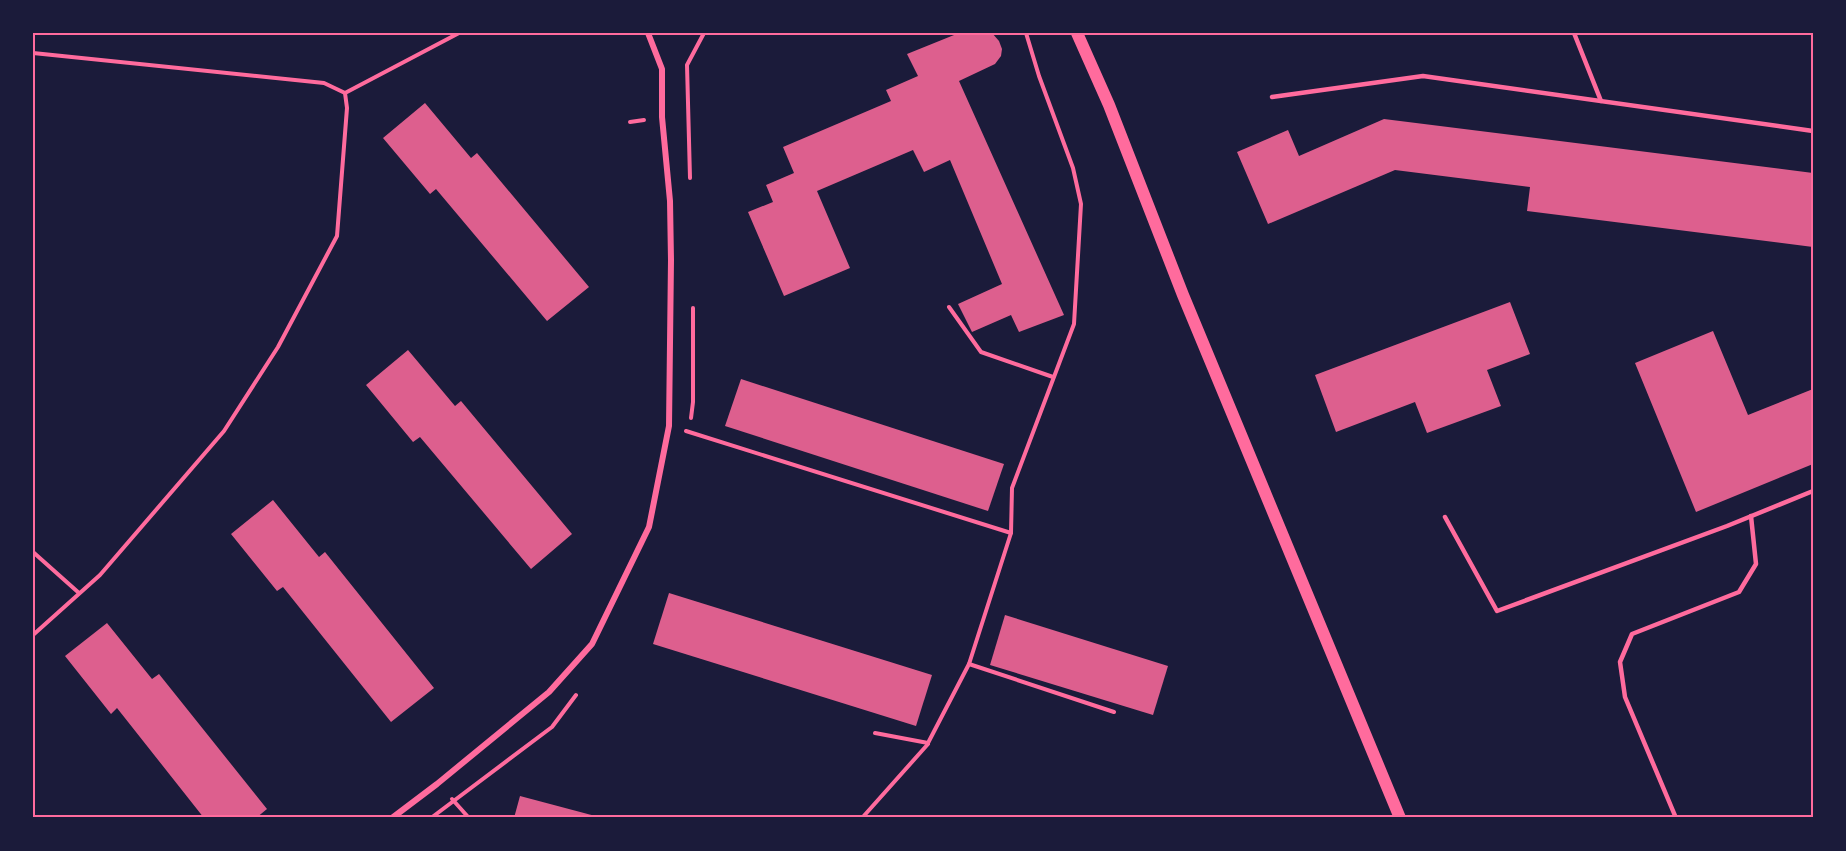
<svg xmlns="http://www.w3.org/2000/svg" width="1846" height="851" font-family="'PT Serif',serif">
  <rect width="100%" height="100%" fill="#1b1b3a"/>
  <g fill="#dd5f8e">
    <polygon points="959,33 992,33 999,41 1002,49 1001,56 995,64 959,81 1064,315 1019,332 1011,315 972,332 958,304 1002,284 950,160 924,172 913,150 817,191 850,268 784,296 748,212 773,202 766,185 794,173 783,147 891,101 886,90 918,76 907,54"/>
    <polygon points="425,103 471,158 477,153 589,287 547,321 436,189 430,194 383,138"/>
    <polygon points="1384,119 1813,173 1813,247 1527,211 1530,187 1395,170 1268,224 1237,152 1288,130 1299,156"/>
    <polygon points="1510,302 1530,354 1487,370 1501,406 1427,433 1415,402 1336,432 1315,375"/>
    <polygon points="1713,331 1748,415 1813,389 1813,464 1696,512 1635,363"/>
    <polygon points="408,350 455,406 461,401 572,534 531,569 420,437 413,442 366,385"/>
    <polygon points="741,379 1004,464 988,511 725,426"/>
    <polygon points="273,500 319,557 325,552 434,688 391,722 283,587 277,591 231,534"/>
    <polygon points="669,593 932,675 916,726 653,644"/>
    <polygon points="1005,615 1168,666 1153,715 990,665"/>
    <polygon points="107,623 152,679 159,674 267,809 256,818 204,818 117,708 111,714 65,656"/>
    <polygon points="520,796 599,817 598,818 514,818"/>
  </g>
  <g fill="none" stroke-linecap="round" stroke-linejoin="round">
    <g stroke="#ff6b9d" stroke-width="4">
      <polyline points="33,53 324,83 345,93 347,108 337,236 278,347 224,431 100,575 33,635"/>
      <polyline points="345,93 459,33"/>
      <polyline points="630,122 644,120"/>
      <polyline points="690,178 687,65 704,33"/>
      <polyline points="949,307 981,352 1053,377"/>
      <polyline points="691,418 693,402 693,308"/>
      <polyline points="686,431 1011,533"/>
      <polyline points="33,552 79,593"/>
      <polyline points="969,664 1114,712"/>
      <polyline points="875,733 928,743 969,664 1011,533 1012,488 1074,324 1081,204 1073,168 1039,76 1026,33"/>
      <polyline points="452,799 469,818"/>
      <polyline points="431,818 552,727 576,695"/>
      <polyline points="862,818 928,744"/>
    </g>
    <g stroke="#ff6b9d" stroke-width="4.5">
      <polyline points="1574,33 1601,101"/>
      <polyline points="1272,97 1423,76 1813,131"/>
      <polyline points="1445,517 1497,611 1727,526 1813,491"/>
      <polyline points="1676,818 1625,697 1620,662 1632,634 1739,592 1756,564 1751,516"/>
    </g>
    <polyline stroke="#ff6b9d" stroke-width="6" points="392,818 437,784 549,692 592,644 649,527 669,426 671,260 670,201 662,117 662,69 648,33"/>
    <polyline stroke="#ff6b9d" stroke-width="12" points="1077,33 1109,105 1183,295 1400,818"/>
  </g>
  <rect width="1846" height="851" fill="none" stroke="#1b1b3a" stroke-width="69"/>
  <rect x="34" y="34" width="1778" height="782" fill="none" stroke="#ff6b9d" stroke-width="2"/>
</svg>
